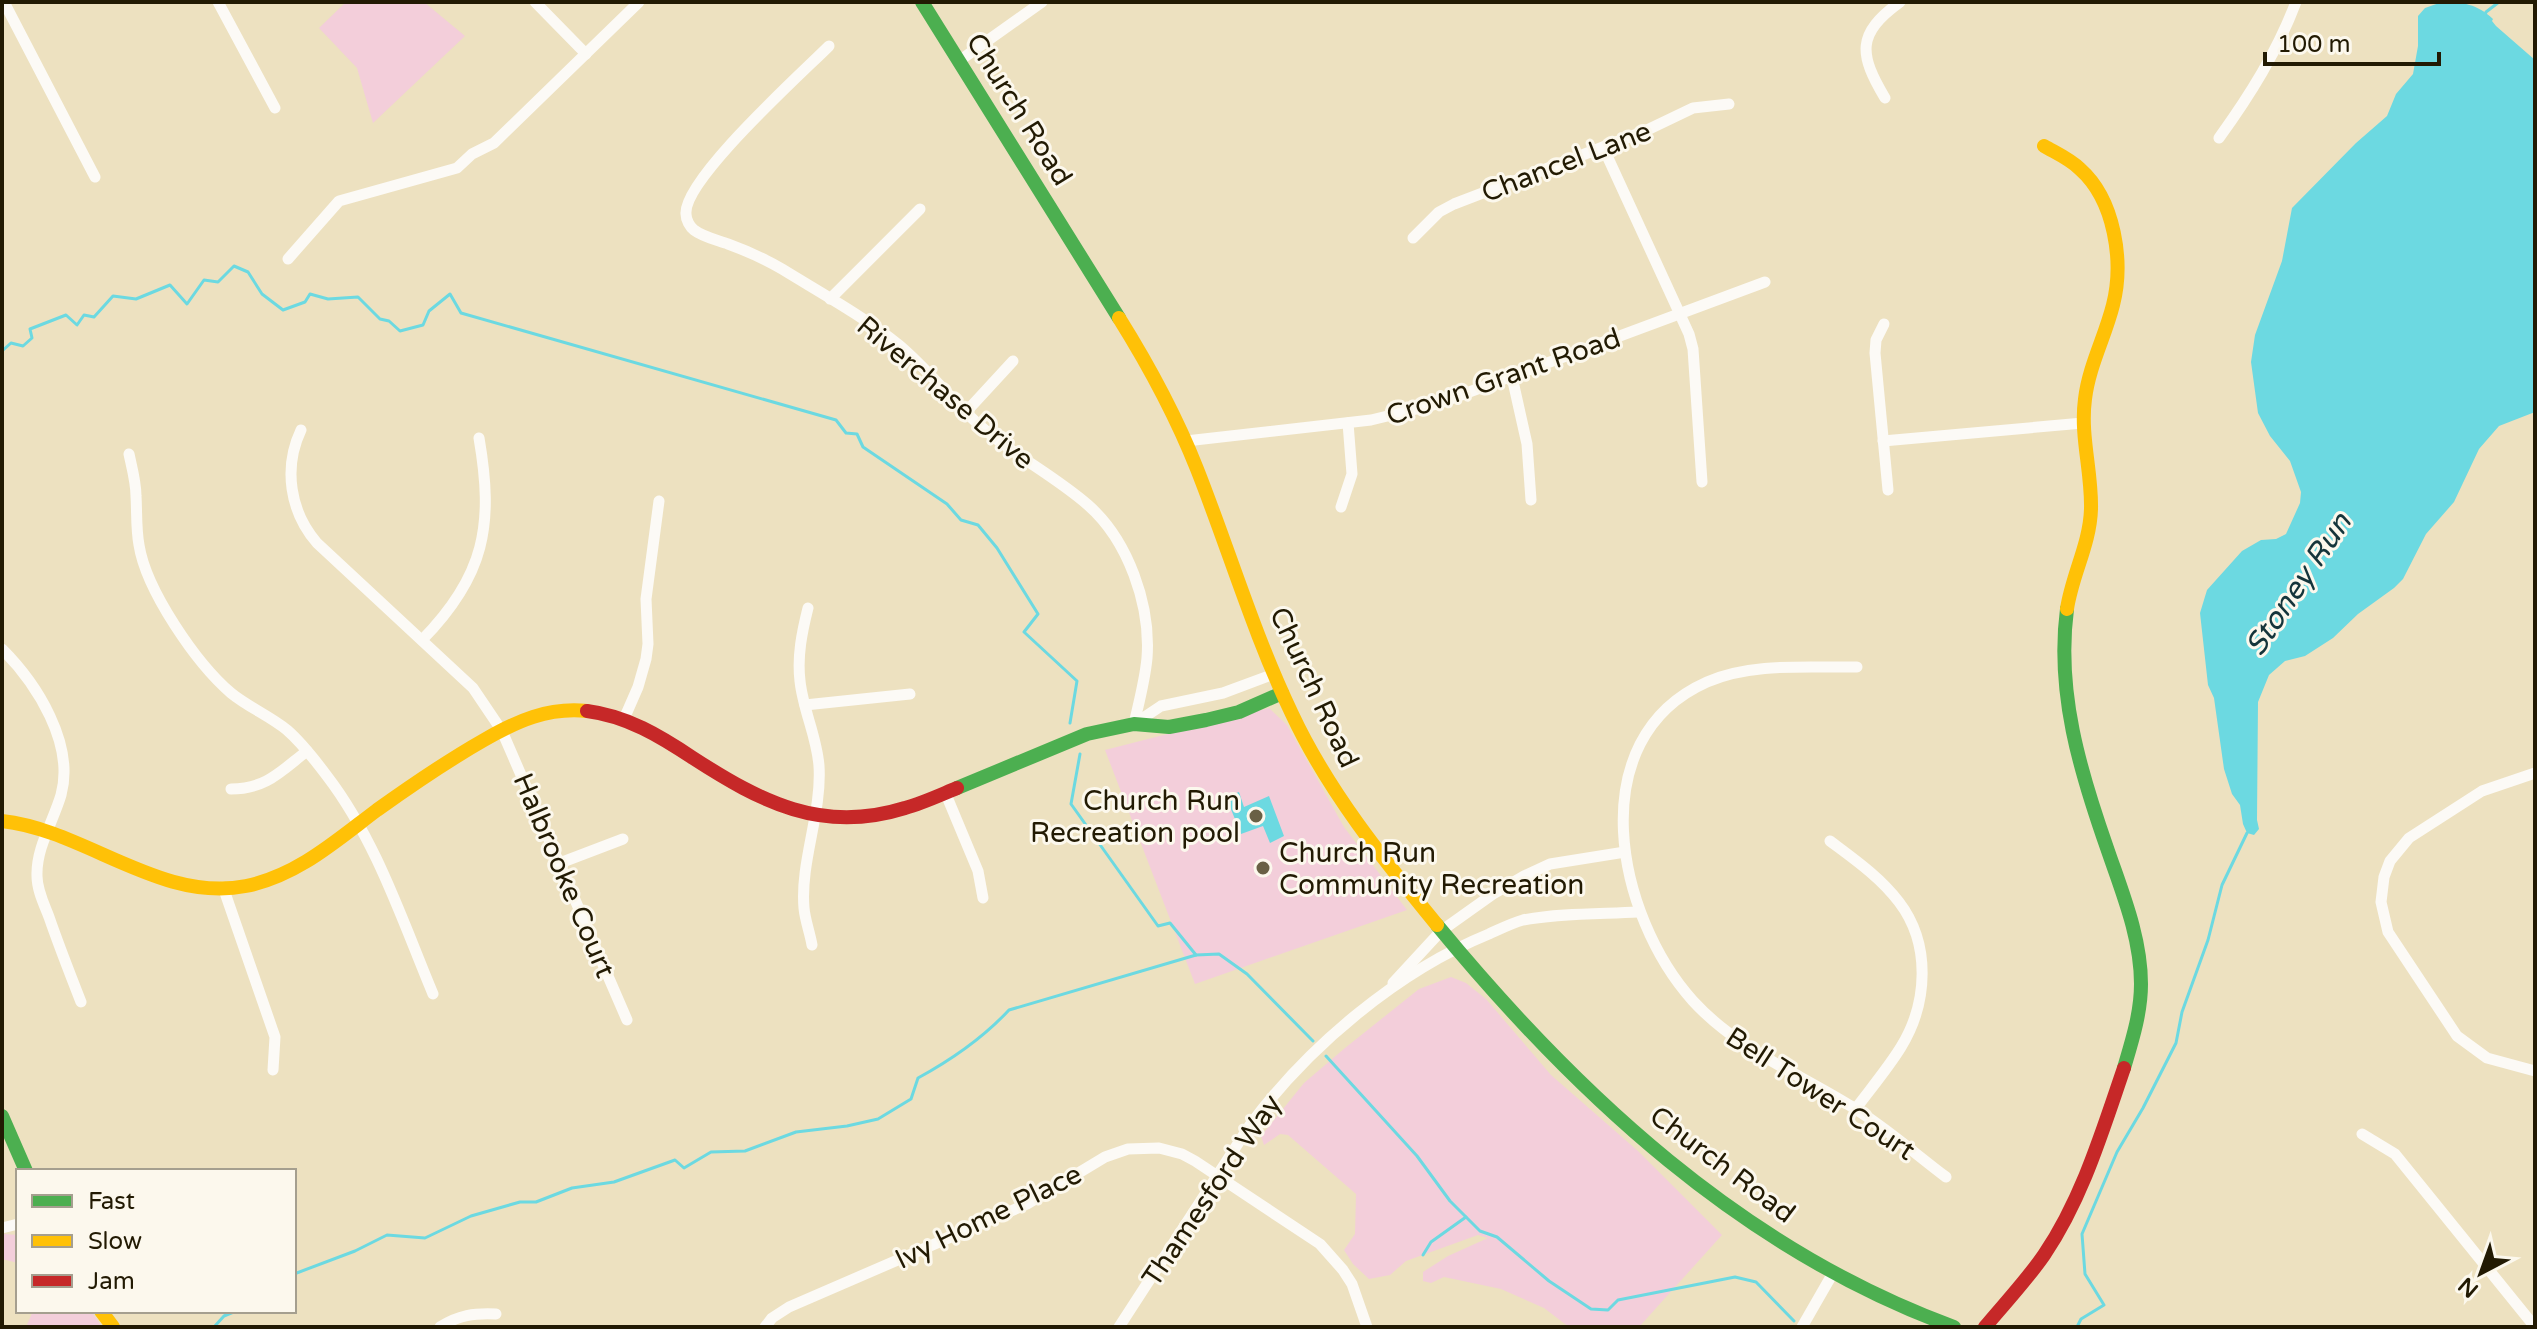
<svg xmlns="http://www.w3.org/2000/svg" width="2537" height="1329" font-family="'Varela Round',sans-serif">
  <rect width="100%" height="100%" fill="#ede1c0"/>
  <g fill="#f3ceda">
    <polygon points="346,2 424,2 465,36 373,123 357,68 319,28"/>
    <polygon points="1269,708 1287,725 1344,827 1407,910 1195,984 1105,750"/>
    <polygon points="1451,977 1466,983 1486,999 1551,1075 1638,1151 1722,1235 1639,1327 1569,1327 1544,1308 1501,1289 1444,1277 1431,1283 1423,1281 1423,1272 1448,1256 1488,1238 1478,1235 1406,1261 1390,1275 1369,1279 1353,1264 1344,1250 1355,1234 1356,1194 1288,1135 1280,1134 1264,1145 1261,1136 1304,1083 1345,1048 1419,989"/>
    <polygon points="4,1234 18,1235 18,1263 2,1259"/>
    <polygon points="33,1311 91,1311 102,1327 26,1327"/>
  </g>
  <g fill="#6cd9e1">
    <path d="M2442,2C2463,2 2477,4 2493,19L2492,21L2496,26L2535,60V412L2499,426L2479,449L2454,502L2426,534L2403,579L2394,588L2358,614L2333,638L2305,656L2285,661L2269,675L2258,702L2257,820L2259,829L2254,835L2247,833L2243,824L2240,805L2232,794L2224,769L2214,698L2208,685L2200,613L2207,590L2242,551L2261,540L2276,539L2286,534L2300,503L2301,492L2290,461L2270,436L2258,413L2251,362L2255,335L2282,261L2292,208L2356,143L2387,116L2396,94L2413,74L2418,46V16L2425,8Z"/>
    <polygon points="1239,792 1244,807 1269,796 1284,836 1270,843 1263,826 1241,834 1226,797"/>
  </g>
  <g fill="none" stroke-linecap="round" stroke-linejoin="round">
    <g stroke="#6cd9e1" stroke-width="3">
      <polyline points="2485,16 2486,12 2499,2"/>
      <polyline points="2,351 11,343 23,346 32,338 30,329 66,315 77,325 84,315 94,317 113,296 136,299 170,285 187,304 204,280 218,282 234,266 248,272 262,294 283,310 305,302 310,294 328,299 358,297 380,319 389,321 400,331 423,325 429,311 450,294 461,313 836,420 846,433 857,434 863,447 947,504 961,520 978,525 997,548 1038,614 1024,632 1077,681 1070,723"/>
      <polyline points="1080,754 1071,804 1158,926 1170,923 1196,955"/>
      <polyline points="1326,1056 1417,1156 1450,1201 1480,1231 1497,1237 1549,1281 1591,1309 1608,1310 1618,1300 1735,1277 1756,1282 1794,1321"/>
      <polyline points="1423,1255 1431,1242 1466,1217"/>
      <path d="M294,1274L355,1251L387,1235L425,1238L471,1216L520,1202H536L572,1188L614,1182L675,1160L684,1168L711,1152L745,1151L796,1132L847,1126L878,1119L911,1099L918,1078C951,1060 983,1038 1009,1010L1196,955L1219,954L1247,974L1313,1041"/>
      <polyline points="214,1327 224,1316 236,1311"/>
      <polyline points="2077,1327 2081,1319 2104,1305 2085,1274 2082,1234 2117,1152 2143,1108 2176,1043 2182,1012 2208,940 2222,885 2247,833"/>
    </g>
    <g stroke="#fcfaf6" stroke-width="11">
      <polyline points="4,2 95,177"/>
      <polyline points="218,2 275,108"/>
      <polyline points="535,2 586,54"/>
      <path d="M829,46C801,74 683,180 686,214C686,220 690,227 694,230C703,237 717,240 728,244C747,251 765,259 782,269C821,293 863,316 899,345C930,371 954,404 985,430C1017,457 1056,477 1088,505C1128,540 1151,605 1147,658C1145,680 1139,702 1134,724"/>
      <polyline points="959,61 1042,2"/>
      <path d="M1885,98C1859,54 1856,34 1900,2"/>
      <path d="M2219,138C2250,95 2277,52 2296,2"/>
      <polyline points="1603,147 1689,334 1693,349 1702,482"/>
      <polyline points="1413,238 1439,212 1454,204 1645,131 1693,108 1729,104"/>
      <polyline points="288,259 339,201 457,168 472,154 494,143 639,2"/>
      <polyline points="830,299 920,209"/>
      <polyline points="1884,324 1876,340 1875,353 1888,490"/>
      <polyline points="1512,377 1527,444 1531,500"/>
      <polyline points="966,412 1013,361"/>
      <path d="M301,430C283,468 290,512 317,543L473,688L502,731L627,1020"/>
      <polyline points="1186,441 1371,420 1437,404 1765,282"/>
      <polyline points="1883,441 2083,423"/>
      <path d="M129,454C132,468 136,482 136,496C137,513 136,529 139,545C146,590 196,663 231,693C248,707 270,716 287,730C302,743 315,760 327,776C376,840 402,920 433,994"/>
      <polyline points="1341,507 1352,474 1348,423"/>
      <path d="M808,608C802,632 797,656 800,681C803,710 817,737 819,766C822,813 800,862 804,908C805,920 810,933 812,945"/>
      <path d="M422,640C485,576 494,525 479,438"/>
      <path d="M2,649C37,684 75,744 61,795C53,822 36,848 37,876C37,890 44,904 49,917C59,946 70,974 81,1002"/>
      <path d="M1857,667C1809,668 1752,662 1707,682C1579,739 1617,917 1693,1001C1736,1048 1795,1072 1849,1105C1883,1125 1914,1153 1946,1177"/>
      <polyline points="805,705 910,694"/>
      <polyline points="624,719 638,687 646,659 648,644 646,599 659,501"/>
      <polyline points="1134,724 1161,706 1223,693 1274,674"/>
      <polyline points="2535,773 2482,791 2409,838 2390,861 2384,877 2381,902 2388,932 2457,1036 2487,1058 2535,1071"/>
      <path d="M231,789C266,789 281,771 307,751"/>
      <polyline points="945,792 978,871 983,898"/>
      <path d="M1830,841C1854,859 1880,877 1899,902C1931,944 1928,1003 1901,1047C1888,1068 1872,1087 1857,1107H1853"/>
      <polyline points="560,863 623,839"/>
      <polyline points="223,887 275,1037 273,1070"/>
      <polyline points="1393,983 1441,931 1493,894 1524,876 1550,864 1625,852"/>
      <polyline points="2362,1134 2395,1154 2535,1327"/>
      <polyline points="2,1228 18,1224"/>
      <path d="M440,1327C459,1315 474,1313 496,1314"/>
      <polyline points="765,1327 772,1318 789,1307 1027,1204 1105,1157 1128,1149 1159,1148 1182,1154 1195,1161 1320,1244 1343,1270 1352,1284 1367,1327"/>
      <path d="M1119,1327L1250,1125C1309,1046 1398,971 1489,934C1500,929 1512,923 1523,920C1560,913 1601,914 1638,912"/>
      <polyline points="1802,1327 1833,1273"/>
    </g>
    <g stroke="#4caf50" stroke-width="14">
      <polyline points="922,2 1119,318"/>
      <path d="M2067,609C2056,692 2080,771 2107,848C2122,892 2141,937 2141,984C2141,1013 2132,1041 2124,1068"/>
      <polyline points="957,788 1087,734 1134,724 1169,727 1206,720 1239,712 1282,693"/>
      <path d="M1437,925C1577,1095 1743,1250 1954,1327"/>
      <polyline points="2,1116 26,1171"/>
    </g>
    <g stroke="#ffc107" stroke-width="14">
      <path d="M2044,146C2056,153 2070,159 2080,169C2115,200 2124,262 2113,305C2105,337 2089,366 2085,399C2080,436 2092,472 2091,509C2090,544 2072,575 2067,609"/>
      <path d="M1119,318C1149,366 1176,416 1197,469C1229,550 1254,635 1292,714C1328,791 1383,859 1437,925"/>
      <path d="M2,821C85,830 160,903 246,886C297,876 337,840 377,810C412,785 447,761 484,740C517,721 548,707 587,711"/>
      <polyline points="101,1311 113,1327"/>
    </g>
    <g stroke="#c62828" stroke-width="14">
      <path d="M587,711C627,716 660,736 693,758C761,802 822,834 905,808C923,803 940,795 957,788"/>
      <path d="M1985,1327C2005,1303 2026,1281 2044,1255C2082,1199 2102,1132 2124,1068"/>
    </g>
  </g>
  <g fill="#696045" stroke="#fcf8ed" stroke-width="3">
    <circle cx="1256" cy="816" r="8"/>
    <circle cx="1263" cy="868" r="8"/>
  </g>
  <g text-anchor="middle" stroke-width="6" stroke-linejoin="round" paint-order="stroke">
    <g font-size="28" fill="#221a03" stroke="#fcf8ed">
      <text transform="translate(1020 109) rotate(58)" y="10">Church Road</text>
      <text transform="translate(1566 161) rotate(-21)" y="10">Chancel Lane</text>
      <text transform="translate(1503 376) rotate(-19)" y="10">Crown Grant Road</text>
      <text transform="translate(946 392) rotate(40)" y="10">Riverchase Drive</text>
      <text transform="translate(1315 687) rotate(65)" y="10">Church Road</text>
      <text transform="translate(565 875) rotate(67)" y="10">Halbrooke Court</text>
      <text transform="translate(1821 1093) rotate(33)" y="10">Bell Tower Court</text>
      <text transform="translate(1723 1164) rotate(37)" y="10">Church Road</text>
      <text transform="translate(1211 1190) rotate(-56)" y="10">Thamesford Way</text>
      <text transform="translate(988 1216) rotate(-26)" y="10">Ivy Home Place</text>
    </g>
    <g font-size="28" fill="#221a03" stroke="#fcf8ed" text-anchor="end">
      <text x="1240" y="810">Church Run<tspan x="1240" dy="32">Recreation pool</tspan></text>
      <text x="1279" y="862" text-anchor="start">Church Run<tspan x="1279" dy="32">Community Recreation</tspan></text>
    </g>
    <g font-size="30" font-style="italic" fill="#15353b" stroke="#fcf8ed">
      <text transform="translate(2298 584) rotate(-56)" y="10">Stoney Run</text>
    </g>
  </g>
  <rect width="2537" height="1329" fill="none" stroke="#221a03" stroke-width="8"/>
  <rect x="16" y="1169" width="280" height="144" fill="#fcf8ed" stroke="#a59f8f" stroke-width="2"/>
  <rect x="32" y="1195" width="40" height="12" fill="#4caf50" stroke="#a59f8f" stroke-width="2"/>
  <text x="88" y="1209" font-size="24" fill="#221a03">Fast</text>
  <rect x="32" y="1235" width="40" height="12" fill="#ffc107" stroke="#a59f8f" stroke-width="2"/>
  <text x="88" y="1249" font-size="24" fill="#221a03">Slow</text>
  <rect x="32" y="1275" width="40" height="12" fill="#c62828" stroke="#a59f8f" stroke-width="2"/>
  <text x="88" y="1289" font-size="24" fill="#221a03">Jam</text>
  <g transform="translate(2481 1273) rotate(221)" stroke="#fcf8ed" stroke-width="6" paint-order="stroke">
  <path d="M0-6L14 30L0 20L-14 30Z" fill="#221a03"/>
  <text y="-12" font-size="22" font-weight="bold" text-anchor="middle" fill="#221a03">N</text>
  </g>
  <path d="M2265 52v12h174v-12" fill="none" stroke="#221a03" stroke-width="4"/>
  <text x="2277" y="52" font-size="24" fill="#221a03" stroke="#fcf8ed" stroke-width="6" paint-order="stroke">100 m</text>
</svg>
